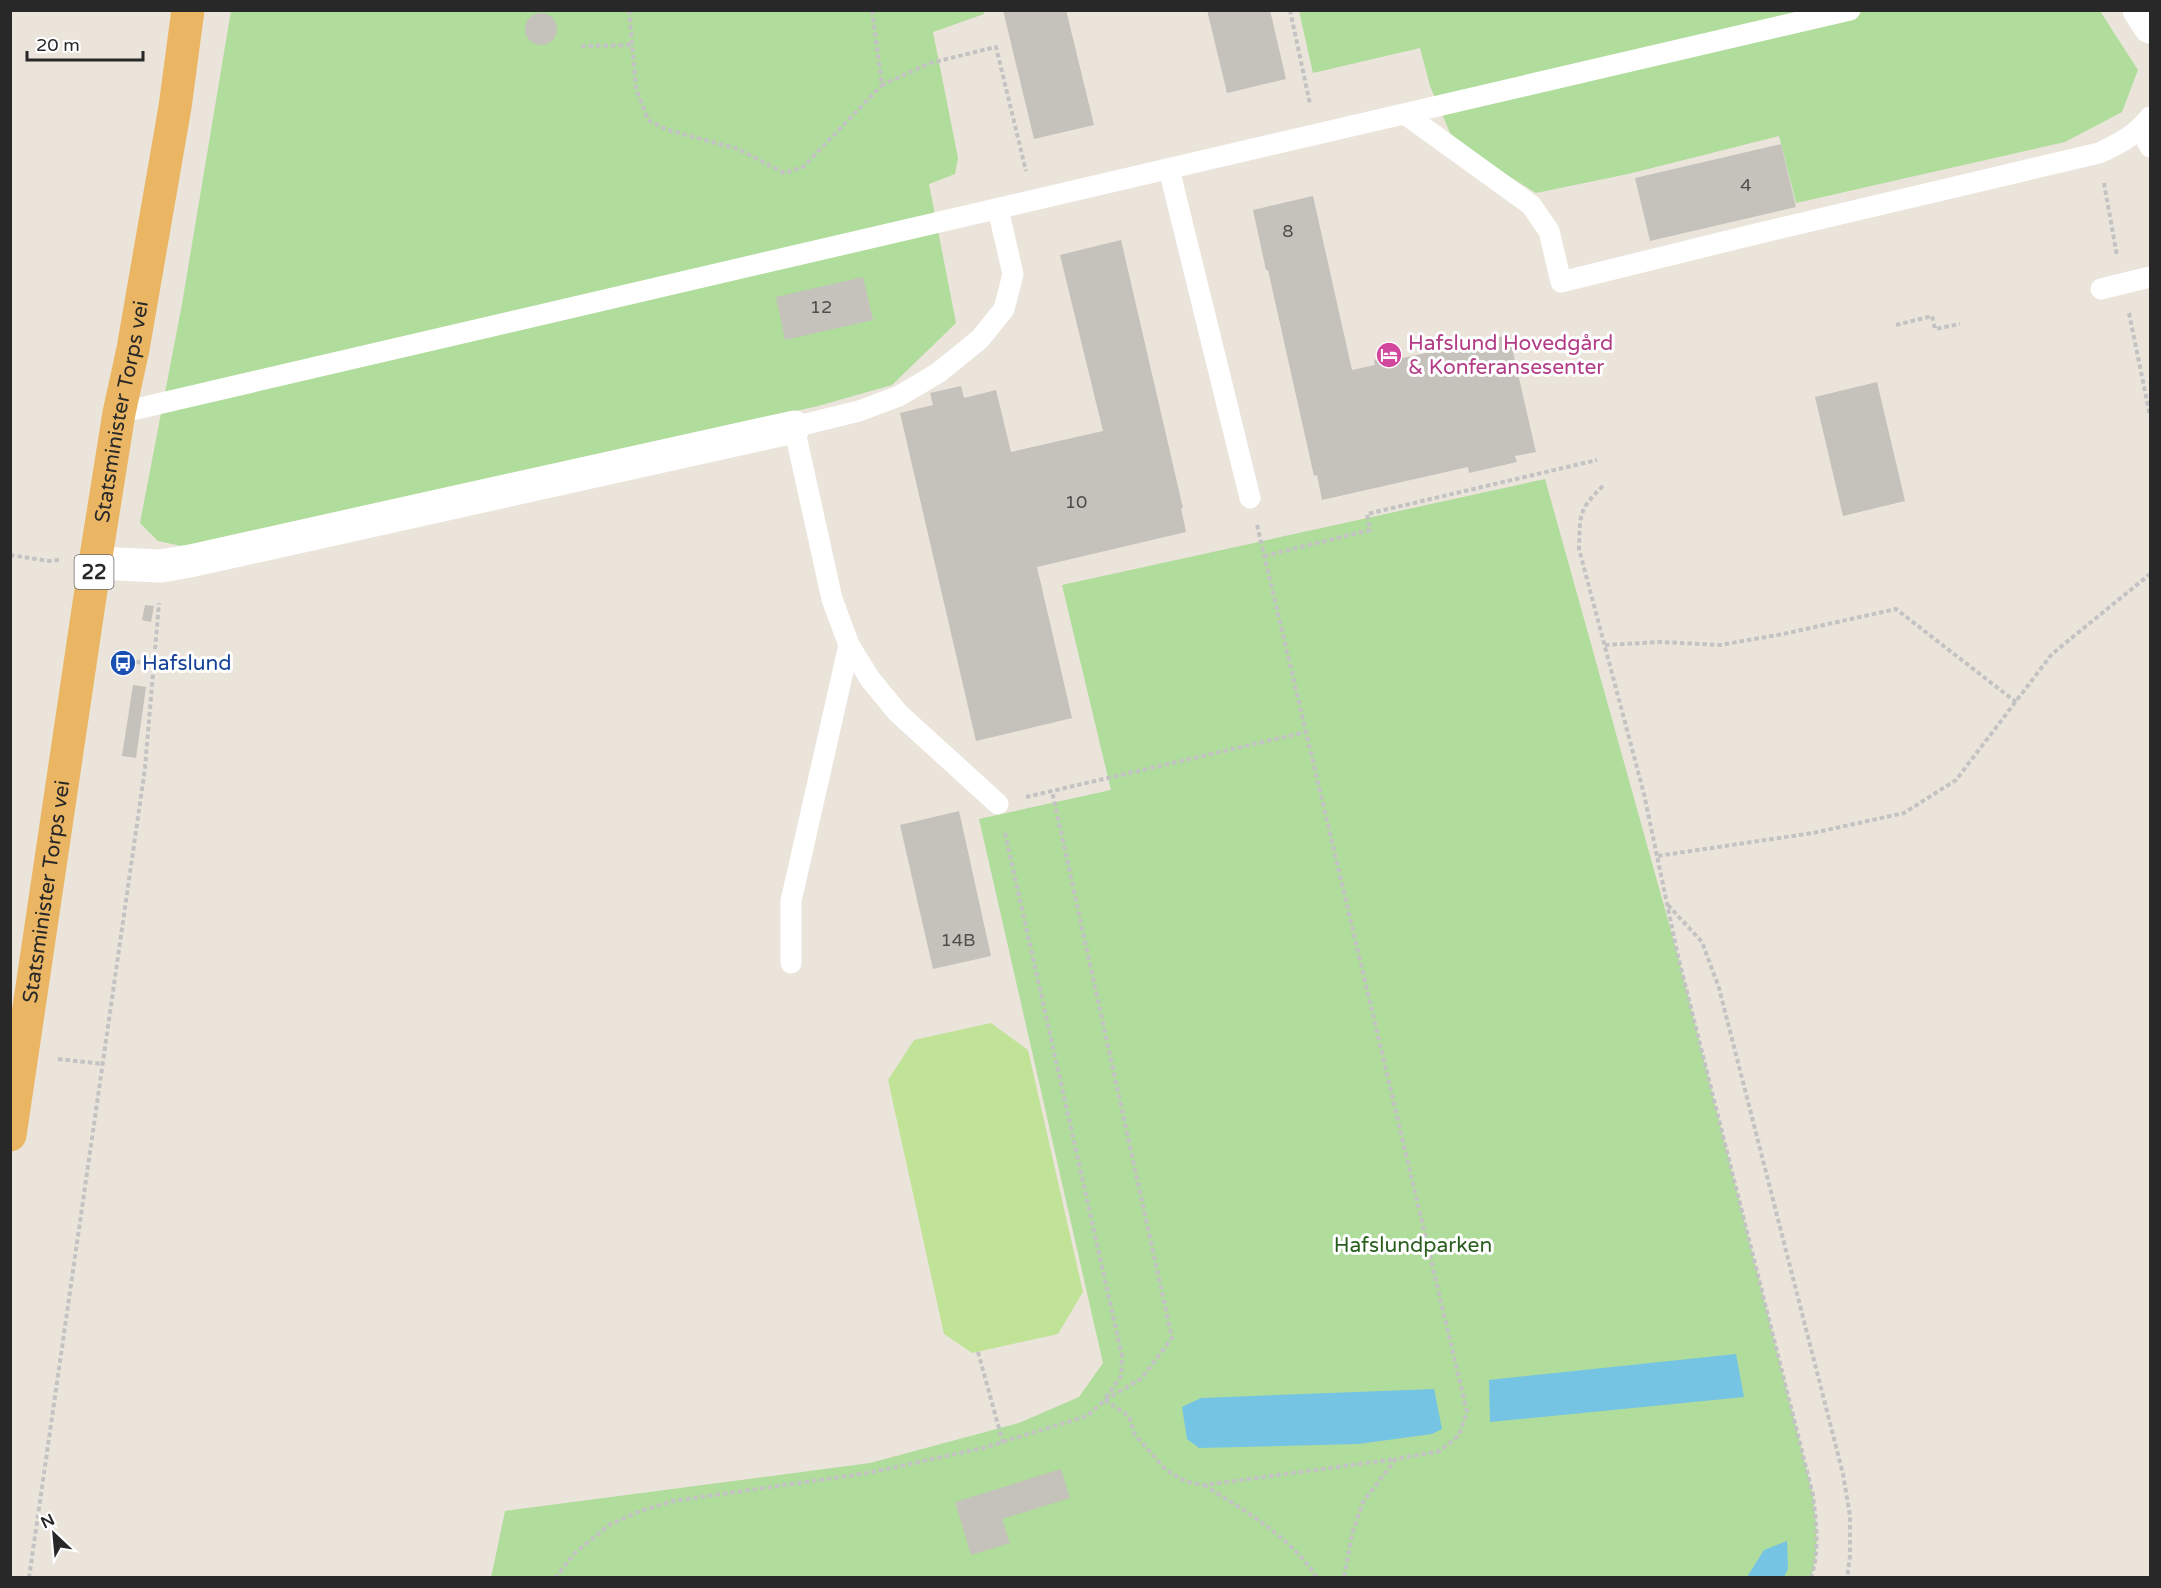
<svg xmlns="http://www.w3.org/2000/svg" width="2161" height="1588" font-family="'Varela Round',sans-serif">
  <rect width="100%" height="100%" fill="#eae4db"/>
  <g fill="#b0dc9c">
    <polygon points="231,11 983,11 984,14 933,32 958,158 955,174 929,184 956,323 892,385 818,406 186,547 158,541 140,523 182,304"/>
    <polygon points="1299,11 2100,11 2138,70 2122,112 2065,142 1796,203 1779,136 1628,174 1536,193 1454,142 1430,86 1420,48 1313,73"/>
    <path d="M1545,479L1678,956L1813,1495C1816,1523 1820,1550 1811,1577L491,1578L505,1511L870,1463L1019,1423L1079,1397L1103,1363L979,819L1111,790L1062,585Z"/>
  </g>
  <polygon fill="#c1e398" points="991,1023 1028,1050 1083,1292 1058,1334 972,1353 944,1334 888,1080 914,1040"/>
  <g fill="#76c4e4">
    <polygon points="1736,1354 1744,1397 1490,1422 1489,1380"/>
    <polygon points="1434,1389 1442,1429 1432,1434 1358,1444 1199,1448 1187,1439 1182,1407 1201,1398"/>
    <polygon points="1787,1541 1788,1569 1784,1577 1747,1577 1764,1550"/>
  </g>
  <g fill="#c5c1bb">
    <polygon points="1003,10 1066,10 1094,125 1034,139"/>
    <polygon points="1207,10 1270,10 1286,79 1227,93"/>
    <circle cx="541" cy="29" r="16"/>
    <polygon points="1781,144 1796,207 1650,241 1635,178"/>
    <polygon points="1313,196 1352,370 1375,365 1374,360 1402,353 1403,358 1509,335 1536,452 1515,456 1517,462 1469,473 1468,467 1322,500 1317,475 1314,476 1268,270 1266,270 1253,210"/>
    <polygon points="1121,240 1183,508 1181,508 1186,532 1037,567 1072,718 976,741 900,413 933,405 930,393 961,386 964,398 996,390 1011,452 1103,431 1060,255"/>
    <polygon points="863,277 873,320 785,340 776,297"/>
    <polygon points="1877,382 1905,501 1843,516 1815,397"/>
    <polygon points="145,605 154,606 151,622 142,620"/>
    <polygon points="133,685 146,687 136,758 122,756"/>
    <polygon points="959,811 991,956 933,969 900,825"/>
    <polygon points="1061,1469 1070,1498 1002,1519 1010,1543 971,1555 955,1502"/>
  </g>
  <g fill="none" stroke-linecap="round" stroke-linejoin="round">
    <g stroke="#c3c3c3" stroke-width="4" stroke-dasharray="4.5 3" stroke-linecap="butt">
      <polyline points="629,10 636,88 648,120 668,130 738,149 784,173 803,167 882,85"/>
      <polyline points="872,10 882,85 930,63 996,47 1026,171"/>
      <polyline points="1290,10 1310,104"/>
      <polyline points="581,46 632,45"/>
      <polyline points="2104,183 2117,256"/>
      <polyline points="2129,313 2150,416"/>
      <polyline points="1896,325 1932,316 1935,329 1960,324"/>
      <path d="M1603,486C1578,510 1580,515 1579,549L1644,794L1657,856"/>
      <polyline points="1257,525 1467,1412 1459,1435 1440,1451 1396,1459 1363,1502 1352,1534 1344,1578"/>
      <polyline points="10,555 49,561 60,560"/>
      <polyline points="1264,556 1370,530 1367,514 1597,460"/>
      <polyline points="1605,645 1661,642 1720,645 1783,634 1896,609 2016,702"/>
      <polyline points="136,662 154,664"/>
      <polyline points="1026,797 1306,732"/>
      <polyline points="1005,833 1122,1356 1121,1376 1105,1399"/>
      <polyline points="1668,905 1702,942 1719,988 1843,1474 1850,1516 1850,1556 1847,1578"/>
      <polyline points="58,1059 103,1064"/>
      <polyline points="978,1352 1003,1443"/>
      <polyline points="1105,1400 1129,1416 1135,1435 1166,1470 1187,1482 1204,1485 1396,1459"/>
      <path d="M1204,1485C1246,1512 1289,1535 1317,1578"/>
      <polyline points="29,1578 145,768 159,603"/>
      <polyline points="555,1578 575,1553 609,1525 640,1511 673,1501 868,1473 983,1448 1087,1416 1105,1400 1142,1378 1172,1338 1052,791"/>
      <path d="M1811,1578C1820,1550 1816,1523 1813,1495L1678,956L1657,856L1813,833L1904,813L1956,780L2052,654L2150,574"/>
    </g>
    <g stroke="#fff" stroke-width="21">
      <path d="M1405,114L1531,205L1549,231L1561,282L1756,234L2099,153C2119,144 2136,135 2150,117"/>
      <polyline points="2141,129 2150,147"/>
      <polyline points="1169,169 1250,498"/>
      <polyline points="998,209 1013,274 1004,309 980,339 938,373 899,396 859,411 794,427 832,599 849,645 870,679 898,713 998,804"/>
      <polyline points="2101,289 2150,277"/>
      <polyline points="119,413 1850,10"/>
      <polyline points="791,963 791,901 849,645"/>
    </g>
    <polyline stroke="#fff" stroke-width="33" points="95,563 161,566 190,561 794,427"/>
    <polyline stroke="#fff" stroke-width="33" points="2139,10 2150,27"/>
    <path stroke="#eab663" stroke-width="33" id="s1" d="M10,1135L95,563L119,413L133,349L175,107L188,10"/>
  </g>
  <defs>
    <g id="hotel-disc" transform="scale(1.35)"><circle r="9.5" fill="#d1479c" stroke="#fff"/><path d="M-6-4.5h1.5V1H6V5H4.5V3h-9V5H-6ZM-4 0a1.8 1.8 0 1 1 3.6 0ZM.5 0V-2.5h3Q6-2.5 6 0Z" fill="#fff"/></g>
    <g id="bus-disc" transform="scale(1.35)"><circle r="9.5" fill="#1a4fb4" stroke="#fff"/><path d="M-5-6H5V4H4V6H2V4H-2V6H-4V4H-5ZM-3.5-4V0h7V-4ZM-3.5 1.2v1.5H-2V1.2ZM2 1.2v1.5H3.5V1.2Z" fill="#fff"/></g>
  </defs>
  <g fill-rule="evenodd">
    <use href="#hotel-disc" x="1389" y="355"/>
    <use href="#bus-disc" x="123" y="663"/>
  </g>
  <g text-anchor="middle" stroke-width="6" stroke-linejoin="round" paint-order="stroke">
    <g font-size="18" fill="#4f4e4d">
      <text x="1746" y="191">4</text>
      <text x="1288" y="237">8</text>
      <text x="821" y="313">12</text>
      <text x="1076" y="508">10</text>
      <text x="958" y="946">14B</text>
    </g>
    <rect fill="#fff" stroke="#686868" stroke-width="1.5" x="74.5" y="555" width="39" height="34" rx="4.5"/>
    <g font-size="20" font-weight="bold" fill="#282828">
      <text x="94" y="579">22</text>
    </g>
    <g font-size="21" fill="#b23c85" stroke="#fff" text-anchor="start">
      <text x="1408" y="350">Hafslund Hovedgård<tspan x="1408" dy="24">&amp; Konferansesenter</tspan></text>
    </g>
    <g font-size="21" fill="#282828" stroke="#fff">
      <text dy="7" stroke="none"><textPath href="#s1" startOffset="732">Statsminister Torps vei</textPath></text>
      <text dy="7" stroke="none"><textPath href="#s1" startOffset="246">Statsminister Torps vei</textPath></text>
    </g>
    <g font-size="21" fill="#164399" stroke="#fff" text-anchor="start">
      <text x="142" y="670">Hafslund</text>
    </g>
    <g font-size="21" fill="#2b5f1f" stroke="#fff">
      <text x="1413" y="1252">Hafslundparken</text>
    </g>
  </g>
  <rect width="2161" height="1588" fill="none" stroke="#282828" stroke-width="24"/>
  <g transform="translate(54 1534) rotate(334)" stroke="#ffffff" stroke-width="4.5" paint-order="stroke">
  <path d="M0-4.5L10 22L0 15L-10 22Z" fill="#282828"/>
  <text y="-9" font-size="16" font-weight="bold" text-anchor="middle" fill="#282828">N</text>
  </g>
  <path d="M27 51v9h116v-9" fill="none" stroke="#282828" stroke-width="3"/>
  <text x="36" y="51" font-size="18" fill="#282828" stroke="#ffffff" stroke-width="4.5" paint-order="stroke">20 m</text>
</svg>
